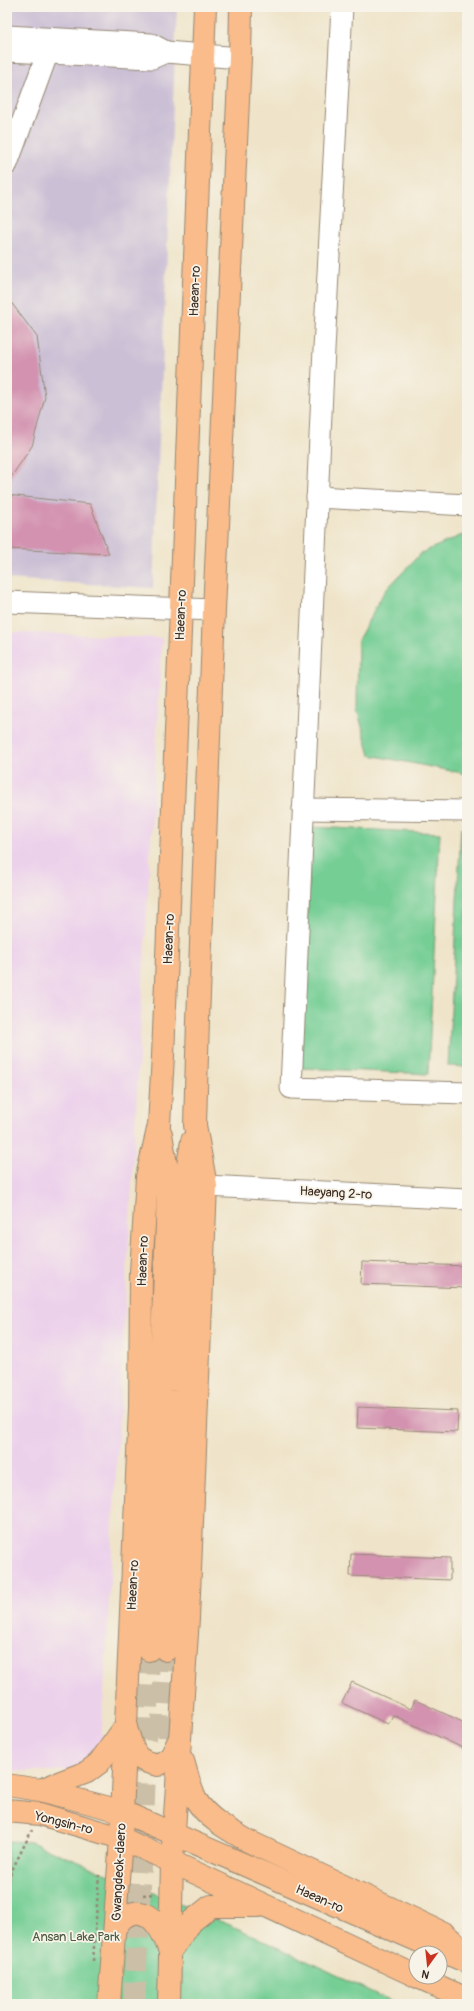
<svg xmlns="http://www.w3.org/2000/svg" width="474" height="2011" font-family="Pangolin,sans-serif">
  <rect width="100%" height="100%" fill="#f7f3e8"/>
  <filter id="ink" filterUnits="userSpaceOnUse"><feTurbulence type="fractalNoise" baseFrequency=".025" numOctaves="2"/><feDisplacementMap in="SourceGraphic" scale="8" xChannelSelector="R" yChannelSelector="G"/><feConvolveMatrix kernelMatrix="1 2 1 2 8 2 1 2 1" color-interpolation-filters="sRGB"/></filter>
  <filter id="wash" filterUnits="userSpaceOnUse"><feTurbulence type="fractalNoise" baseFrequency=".012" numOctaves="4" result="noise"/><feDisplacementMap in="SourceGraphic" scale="16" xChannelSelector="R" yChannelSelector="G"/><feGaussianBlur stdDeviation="0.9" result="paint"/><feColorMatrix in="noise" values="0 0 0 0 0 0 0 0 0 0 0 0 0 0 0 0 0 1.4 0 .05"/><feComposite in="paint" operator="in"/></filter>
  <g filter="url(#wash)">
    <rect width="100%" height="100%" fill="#efe4c9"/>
    <polygon fill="#ecd1eb" points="7,632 162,638 101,1745 94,1756 69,1771 7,1771"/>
    <polygon fill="#cbbfd5" points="7,7 177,7 153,588 7,579"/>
    <g fill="#74ce94" stroke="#587c59">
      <polygon points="467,533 467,774 370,755 357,709 358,640 384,592 421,553"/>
      <polygon points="311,827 440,833 428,1074 300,1068"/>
      <polygon points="461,828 467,828 467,1067 448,1066"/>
      <polygon points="7,1841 31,1842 237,1928 398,2004 7,2004"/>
    </g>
    <g id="blocks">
      <g fill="#d393b0">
        <polygon points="7,297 37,337 45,397 32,446 7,483"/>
        <polygon points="7,495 90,504 109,554 7,549"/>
        <polygon points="362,1262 467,1266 466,1288 361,1284"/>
        <polygon points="358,1407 458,1411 457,1432 357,1428"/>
        <polygon points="351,1554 450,1558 450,1580 350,1576"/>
        <polygon points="352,1682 411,1709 415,1700 467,1724 467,1750 393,1715 388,1724 342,1703"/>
      </g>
    </g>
  </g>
  <g filter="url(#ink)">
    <use href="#blocks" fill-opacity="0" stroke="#958774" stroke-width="1"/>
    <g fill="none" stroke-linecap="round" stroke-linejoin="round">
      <g stroke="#cbbfa7" stroke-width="22" stroke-dasharray="22 11" stroke-linecap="butt">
        <polyline points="161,1737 166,1650"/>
        <polyline points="134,2004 143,1828 149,1650"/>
      </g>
      <g stroke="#958774" stroke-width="23">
        <g id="minor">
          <polyline points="342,7 323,369 291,1088 467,1093"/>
          <polyline points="7,36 151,44 166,52 152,58 7,51"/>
          <polyline points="166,52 240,58"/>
          <polyline points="7,164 52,41"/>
          <polyline points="317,497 467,505"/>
          <polyline points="7,602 214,610"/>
          <polyline points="303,809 467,811"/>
          <polyline points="206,1186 467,1199"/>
        </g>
      </g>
      <g stroke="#958774" stroke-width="24">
        <g id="major">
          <polyline points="149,1650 167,1223 168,1176 161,1134"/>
          <polyline points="166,1650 180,1391 185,1183 192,1141"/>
          <path d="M127,1731C135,1753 133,1760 158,1765L171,1757L180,1738"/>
          <path d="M183,1761C187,1773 190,1789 196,1800C208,1819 229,1830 248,1841L443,1933L467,1953"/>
          <polyline points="7,1785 40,1790 121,1811 467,1962"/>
          <polyline points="40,1790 87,1772 99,1763 125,1727"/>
          <polyline points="7,1811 40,1814 121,1838 416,1976"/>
          <path d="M115,1928C118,1924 122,1918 126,1916C149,1903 163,1932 169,1949"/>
          <polyline points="170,1952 192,1921 211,1906 258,1906"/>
          <polyline points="418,1977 467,1999"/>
          <polyline points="109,2004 121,1838 140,1408 141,1272 147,1177 159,1125 163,1056 205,7"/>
          <polyline points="169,2004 172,1861 188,1618 206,1186 195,1125 198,1020 214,610 240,58 241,7"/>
        </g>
      </g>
      <g stroke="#958774" stroke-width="2.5" stroke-dasharray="3 3" stroke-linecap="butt">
        <polyline points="7,1880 32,1830"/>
        <polyline points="143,1895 154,1894"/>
        <polyline points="93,1961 99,1875"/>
      </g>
      <use href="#minor" stroke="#fff" stroke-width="21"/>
      <use href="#major" stroke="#f9bc8a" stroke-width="22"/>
    </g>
  </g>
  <g text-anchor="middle" stroke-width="3.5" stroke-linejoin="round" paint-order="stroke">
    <g font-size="13" fill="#3b2a1e" stroke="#f7f3e8">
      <text transform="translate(194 291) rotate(-88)" y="5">Haean-ro</text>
      <text transform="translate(180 615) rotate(-88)" y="5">Haean-ro</text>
      <text transform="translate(168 939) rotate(-88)" y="5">Haean-ro</text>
      <text transform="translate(336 1192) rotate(3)" y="5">Haeyang 2-ro</text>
      <text transform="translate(142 1261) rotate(-88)" y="5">Haean-ro</text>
      <text transform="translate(132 1585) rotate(-87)" y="5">Haean-ro</text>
      <text transform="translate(64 1822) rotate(14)" y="5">Yongsin-ro</text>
      <text transform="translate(118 1872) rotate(-87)" y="5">Gwangdeok-daero</text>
      <text transform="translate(320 1898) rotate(24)" y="5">Haean-ro</text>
    </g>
    <g font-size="13" fill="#4c5b41" stroke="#f7f3e8">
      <text x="76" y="1941">Ansan Lake Park</text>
    </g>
  </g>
  <rect width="474" height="2011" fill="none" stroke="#f7f3e8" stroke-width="24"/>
  <g transform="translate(428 1965) rotate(195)"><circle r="19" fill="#f7f3e8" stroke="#aca397"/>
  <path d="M0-3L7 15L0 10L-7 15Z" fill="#c8321e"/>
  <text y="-6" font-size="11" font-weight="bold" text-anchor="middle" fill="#3b2a1e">N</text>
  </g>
</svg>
